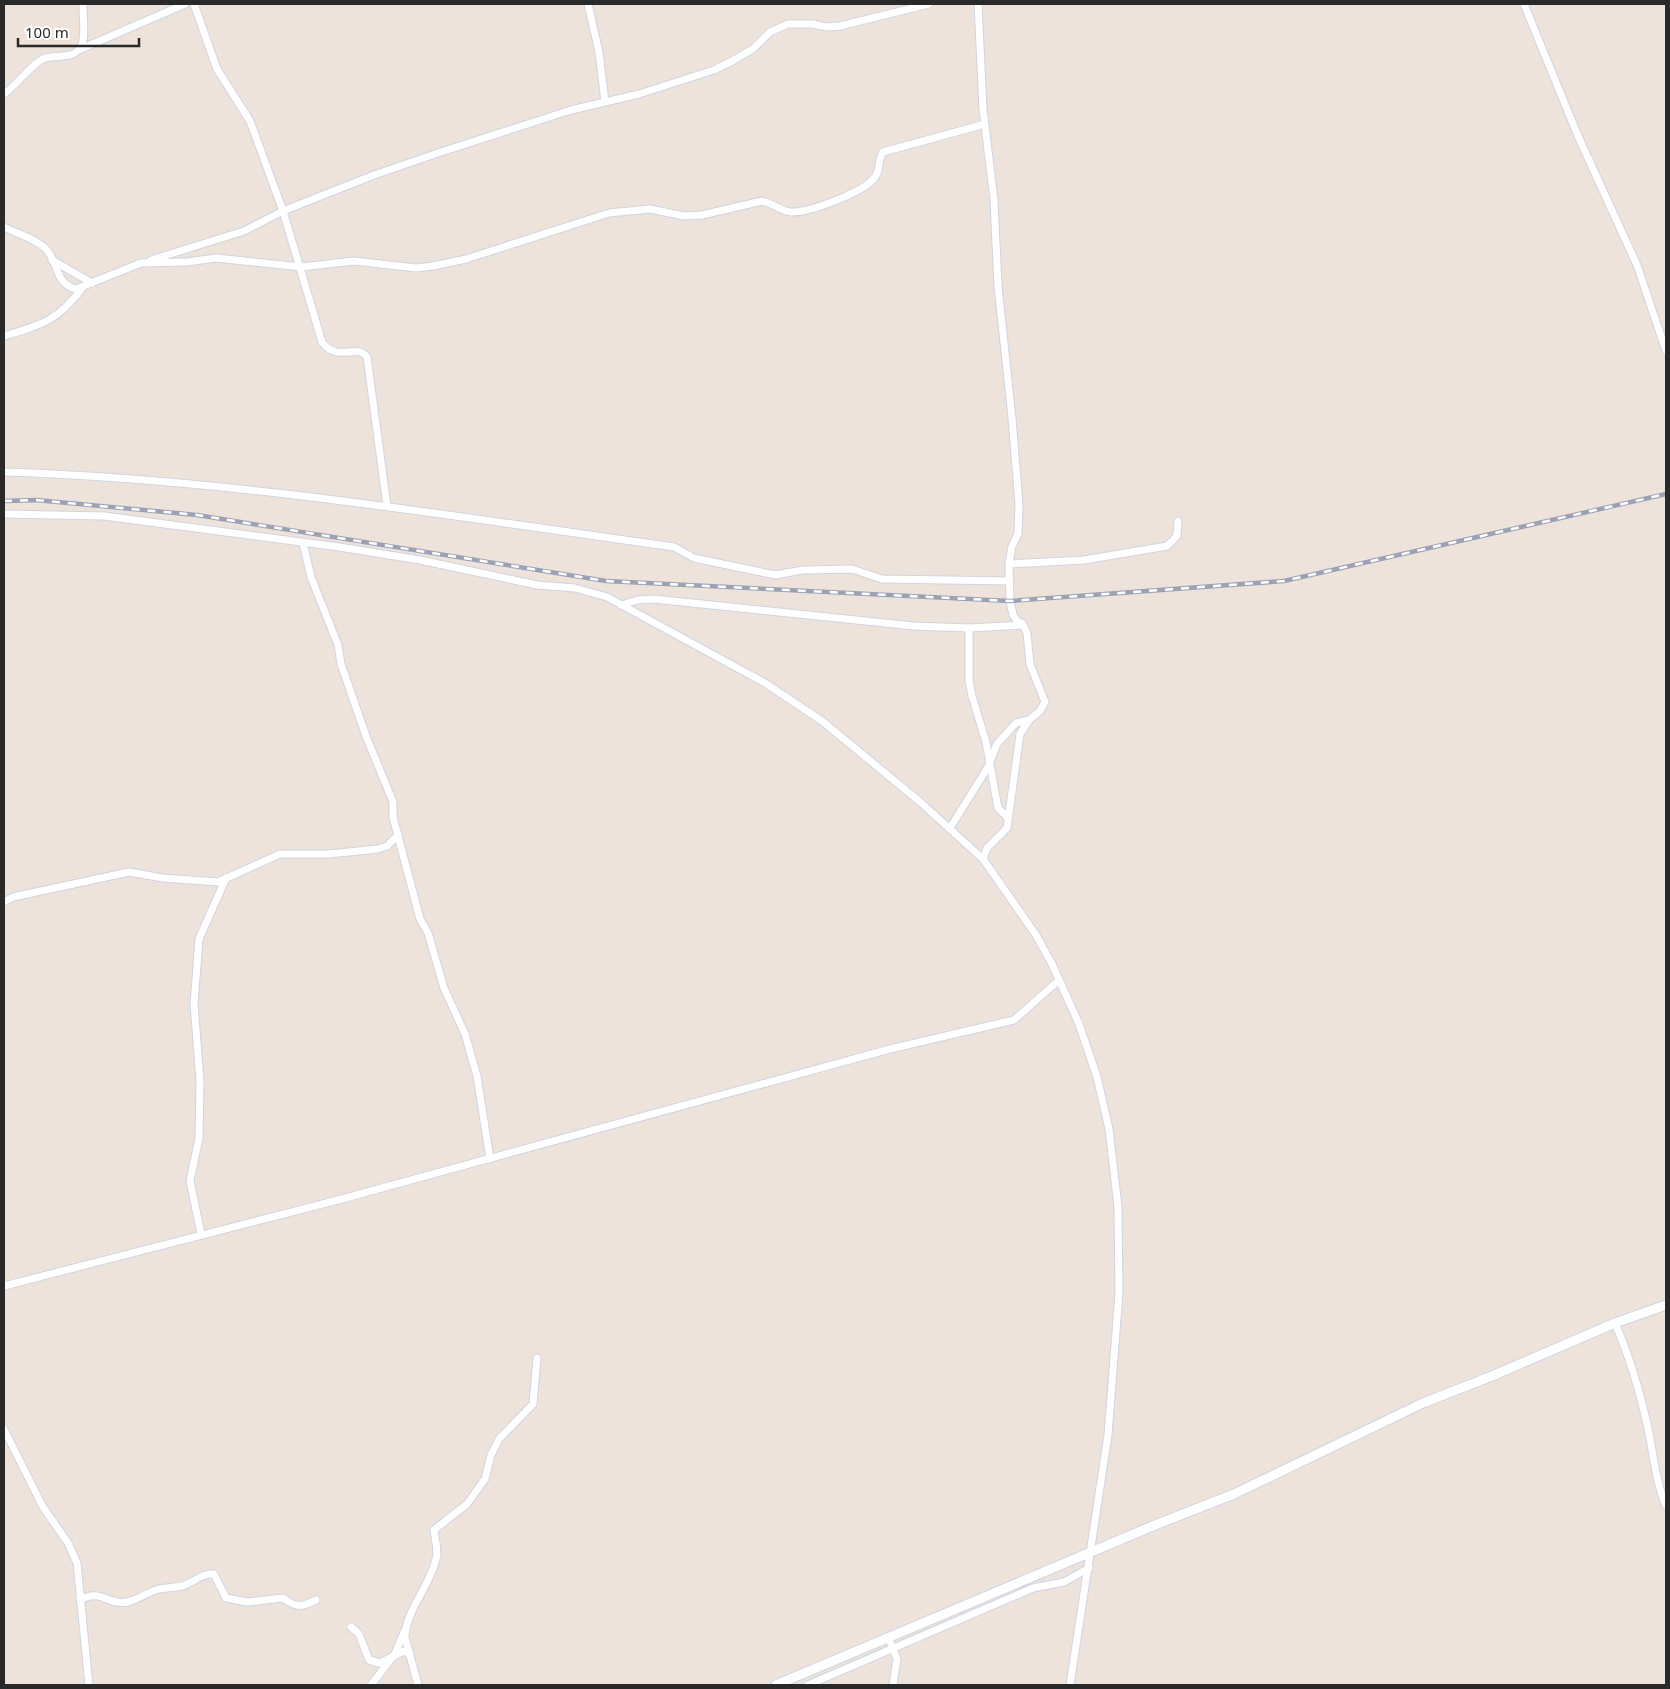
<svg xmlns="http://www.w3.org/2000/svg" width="1670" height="1689" font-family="'Noto Sans',sans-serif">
  <rect width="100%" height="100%" fill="#ede3da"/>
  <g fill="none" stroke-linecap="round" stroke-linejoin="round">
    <g stroke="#cfd4e4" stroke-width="9">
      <g id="minor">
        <path d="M194,4L217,69L250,121L283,211L322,342C337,363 357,343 367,357L387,506"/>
        <polyline points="588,4 599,52 605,102"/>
        <polyline points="978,4 983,109 994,200 998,286 1012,418 1019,505 1018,534 1012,546 1009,564 1010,601 1013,615 1019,623 1022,623 1027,633 1030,664 1045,702 1040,711 1030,719 1020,734 1007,828 987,848 983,859"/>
        <polyline points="1524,4 1578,136 1637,265 1666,351"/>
        <polyline points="81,49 185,4"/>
        <path d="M4,94C18,84 27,69 41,60C47,56 56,57 63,56C92,55 82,24 83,4"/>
        <path d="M4,227C17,234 41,240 49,253C59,267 56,284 76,289L141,263L187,262L216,258L301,267L354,261L416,268L433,266L466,259L609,213L650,209L684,216L702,215L762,201C773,203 780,211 791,212C808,213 865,192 875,177C881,169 877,161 883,152L985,124"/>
        <polyline points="52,260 92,283"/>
        <polyline points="151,260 244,231 283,211 374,175 441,152 571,110 639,94 714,70 734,60 754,48 770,32 788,24 813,24 826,27 840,26 929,4"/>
        <path d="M4,336C42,325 59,320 83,287"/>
        <path d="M4,472C229,479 451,516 674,547L694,558L775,575L803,570L852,569L882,579L1010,581"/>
        <polyline points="4,514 104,516 339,547 420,560 537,585 575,588 607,597 765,683 822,721 919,801 983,859 1036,935 1052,964 1079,1024 1097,1077 1109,1129 1118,1207 1119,1293 1108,1435 1070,1685"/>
        <polyline points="303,543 311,577 338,645 341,664 366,736 393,802 393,817 420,919 428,933 444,988 465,1034 477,1076 490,1159"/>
        <polyline points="1009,564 1084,560 1167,546 1177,536 1178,521"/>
        <polyline points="621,605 638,600 654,599 914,626 969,628 1021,625"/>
        <polyline points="969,628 969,681 972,696 986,742 998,808 1008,818"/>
        <polyline points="950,828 988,767 997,744 1016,723 1029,720"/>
        <polyline points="4,902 13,897 129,872 163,878 218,882 280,854 329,854 378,849 387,846 398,835"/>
        <polyline points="201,1234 190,1181 199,1138 200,1081 194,1004 199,939 226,878"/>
        <polyline points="4,1286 338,1200 890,1049 1014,1020 1058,981"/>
        <path d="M1615,1323C1631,1360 1642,1399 1650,1438C1654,1462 1657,1484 1666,1506"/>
        <polyline points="4,1429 43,1507 68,1543 77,1563 89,1685"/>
        <path d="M80,1600C101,1588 108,1606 127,1602C137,1600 146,1593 156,1590C165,1587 174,1588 182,1586C194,1583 201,1573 214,1574L226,1598L247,1602L283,1598C296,1608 302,1607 316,1600"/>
        <polyline points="351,1627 359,1634 369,1660 380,1663 404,1651 410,1654"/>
        <polyline points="889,1639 897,1659 893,1685"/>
        <polyline points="371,1685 395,1654 404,1632"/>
        <path d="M418,1685L405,1637C405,1611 433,1582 437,1554C437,1547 435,1538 434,1530L467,1504L485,1479L491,1455L499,1439L533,1404L537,1358"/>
        <polyline points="808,1685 1033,1588 1064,1582 1089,1568"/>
      </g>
    </g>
    <g stroke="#cfd4e4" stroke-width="11">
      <polyline id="tertiary" points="776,1685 1155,1525 1234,1494 1423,1403 1492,1376 1615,1323 1666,1305"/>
    </g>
    <use href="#minor" stroke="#fff" stroke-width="7"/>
    <use href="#tertiary" stroke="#fff" stroke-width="9"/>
    <g stroke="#9ca1b6" stroke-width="4.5">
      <polyline id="rail" points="4,501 36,500 197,515 606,581 1010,601 1284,581 1666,494"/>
    </g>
    <use href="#rail" stroke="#fff" stroke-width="2.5" stroke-dasharray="8" stroke-linecap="butt"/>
  </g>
  <rect width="1670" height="1689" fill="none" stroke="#292929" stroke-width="10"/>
  <path d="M18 38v8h121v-8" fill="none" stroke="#292929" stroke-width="2.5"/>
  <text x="25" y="38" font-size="15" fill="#292929" stroke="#ffffff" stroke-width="4" paint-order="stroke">100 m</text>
</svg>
